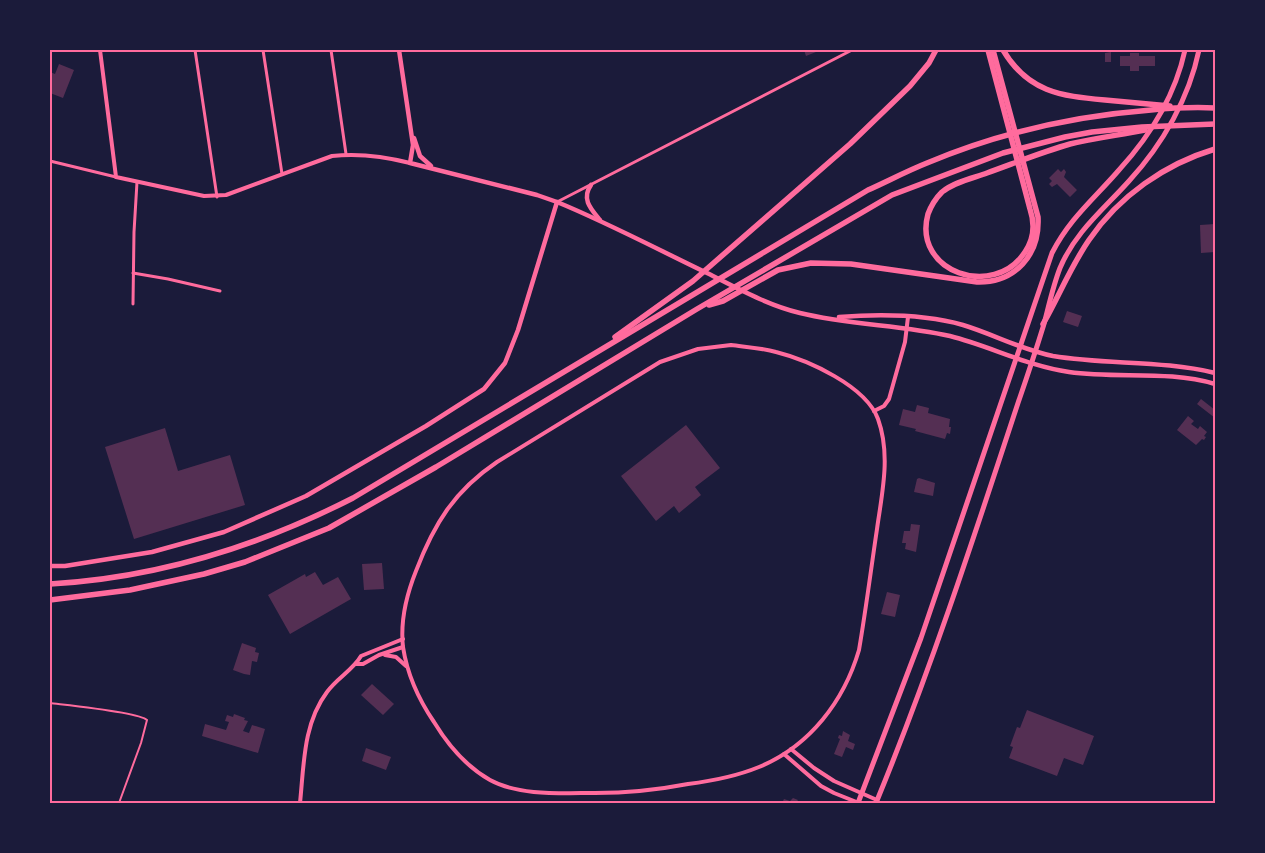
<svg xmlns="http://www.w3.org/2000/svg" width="1265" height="853" font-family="'Varela Round',sans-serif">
  <rect width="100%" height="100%" fill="#1b1b3a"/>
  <g fill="#542f53">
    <polygon points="804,50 821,50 806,56"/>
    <polygon points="1111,52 1111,62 1105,62 1105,53"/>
    <polygon points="1130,53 1139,53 1139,56 1155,56 1155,66 1139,66 1139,71 1130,71 1130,66 1120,66 1120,56 1130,56"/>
    <polygon points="59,64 74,70 63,98 50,93 50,72 55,74"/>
    <polygon points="1058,169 1061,172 1064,169 1066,172 1064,177 1077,190 1070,197 1057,184 1052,187 1049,184 1052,181 1049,178"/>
    <polygon points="1215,224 1215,252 1201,253 1200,225"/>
    <polygon points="1067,311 1082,316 1078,327 1063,322"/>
    <polygon points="1201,399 1215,410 1215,418 1197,404"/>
    <polygon points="917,405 929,408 928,413 950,419 949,427 951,427 950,434 947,433 945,439 915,431 916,429 899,425 903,409 915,412"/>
    <polygon points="1188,416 1194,421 1191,424 1198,429 1200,426 1207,432 1204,436 1206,437 1204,440 1202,439 1196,445 1177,430"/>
    <polygon points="686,425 720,468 695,487 701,495 679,513 674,506 656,521 621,476"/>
    <polygon points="165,428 178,471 230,455 245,505 134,539 105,447"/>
    <polygon points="919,478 935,483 933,496 914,492 917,479"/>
    <polygon points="911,524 920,525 916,552 905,549 906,543 902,543 904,531 910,531"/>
    <polygon points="382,563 384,589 364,590 362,564"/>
    <polygon points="315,572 323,585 338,577 351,599 290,634 268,595 305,574 306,577"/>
    <polygon points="887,592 900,595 895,617 881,614"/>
    <polygon points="242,643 256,648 255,652 259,653 257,662 252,661 250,675 244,674 233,670"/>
    <polygon points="372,684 394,704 383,715 361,695"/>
    <polygon points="1027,710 1094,736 1083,765 1064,758 1057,776 1009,758 1013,747 1010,746 1017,727 1020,728"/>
    <polygon points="234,714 245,718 244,720 248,721 243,731 249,733 252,725 265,729 258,753 202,736 205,724 226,730 229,722 225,721 227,715 233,717"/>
    <polygon points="843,731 850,735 848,741 855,744 853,750 846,747 842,757 834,754 840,739 838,738 839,735 842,736"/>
    <polygon points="366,748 391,757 386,770 362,761"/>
    <polygon points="793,798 798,800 796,803 782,803 784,799 790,801"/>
  </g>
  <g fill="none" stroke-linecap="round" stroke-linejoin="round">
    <path stroke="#ff6b9d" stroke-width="2" d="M50,703C66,705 139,712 147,720L141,743L119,803"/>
    <g stroke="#ff6b9d" stroke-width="3">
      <polyline points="195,50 217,197"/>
      <polyline points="263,50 282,174"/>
      <polyline points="331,50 346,154"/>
      <polyline points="50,161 116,177"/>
      <polyline points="557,202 852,50"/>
      <polyline points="133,273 168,279 220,291"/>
      <polyline points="133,304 134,232 137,182"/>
    </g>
    <g stroke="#ff6b9d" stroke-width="4">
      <path d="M100,50L116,177L204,196L226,195L332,156C359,153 383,156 410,163"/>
      <path d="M731,345C746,347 762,348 776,352C808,360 866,386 878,419C891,455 882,493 877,529C871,569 866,609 859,650C844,701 810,746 759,767C737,776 712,781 688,784C657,790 626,793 595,793C562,793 519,796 490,780C467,767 448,745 434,722C419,700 407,673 403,647C400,620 406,596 416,571C434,524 454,491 497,462L660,362L698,349Z"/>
      <polyline points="874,411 884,406 889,399 905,342 908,317"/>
      <polyline points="385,655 396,657 406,666"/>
      <polyline points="356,664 363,664 379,655 403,647"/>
      <polyline points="791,749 814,768 834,781 877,800"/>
      <polyline points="784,754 821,786 834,793 859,803"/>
      <path d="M300,803C304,765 303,724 327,692C337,678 353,670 361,656L403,639"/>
    </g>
    <g stroke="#ff6b9d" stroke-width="4.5">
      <path d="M399,50L413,145L410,163L537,195L557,202C608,223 657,249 707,273C737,288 767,305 800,313C849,325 901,325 950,336C990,346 1027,366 1069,372C1118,379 1167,370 1215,384"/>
      <polyline points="414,138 420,156 431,166"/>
      <path d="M591,185C581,199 591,209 600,220"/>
      <path d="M839,317C879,314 924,314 963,325C993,334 1022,350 1053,356C1107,365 1162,360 1215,373"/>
      <polyline points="50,566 65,566 152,552 224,532 306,496 426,426 484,389 505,363 518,330 557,202"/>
    </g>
    <g stroke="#ff6b9d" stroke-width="5">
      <path d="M858,803L921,638L1052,253C1070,218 1094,199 1119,170C1150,136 1175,96 1185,50"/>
      <path d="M876,803C930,672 974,537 1018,403C1027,377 1036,350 1044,324C1049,305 1053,286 1060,268C1075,232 1104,209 1129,181C1163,144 1189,98 1199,50"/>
    </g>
    <g stroke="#ff6b9d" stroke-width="5.5">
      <path d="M988,50L1030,209C1035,224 1034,239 1025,252C994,300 912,272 928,214C931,206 936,198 942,192C954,182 973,178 987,173C1015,163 1042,152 1070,144C1095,138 1120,135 1145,130"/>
      <path d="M1003,50C1028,92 1060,96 1105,100C1127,102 1148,104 1170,106"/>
      <path d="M709,305L723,301L778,270L811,263L851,264L977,282C1015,283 1040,255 1038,217L993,50"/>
      <path d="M1043,324C1059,296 1071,266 1089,240C1119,196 1165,164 1215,149"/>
      <polyline points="615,337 693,281 850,144 910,86 929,63 936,50"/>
      <path d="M50,584C158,578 257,547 353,498L868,190C888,181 907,171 927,163C998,133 1074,116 1151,110C1172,108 1193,107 1215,108"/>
      <polyline points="50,600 130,590 204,574 245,562 329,528 436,467 697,309 892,195 1003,153 1065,137 1092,132 1142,127 1215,124"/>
    </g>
  </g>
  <rect width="1265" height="853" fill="none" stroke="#1b1b3a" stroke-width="102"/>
  <rect x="51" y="51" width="1163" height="751" fill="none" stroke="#ff6b9d" stroke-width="2"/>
</svg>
